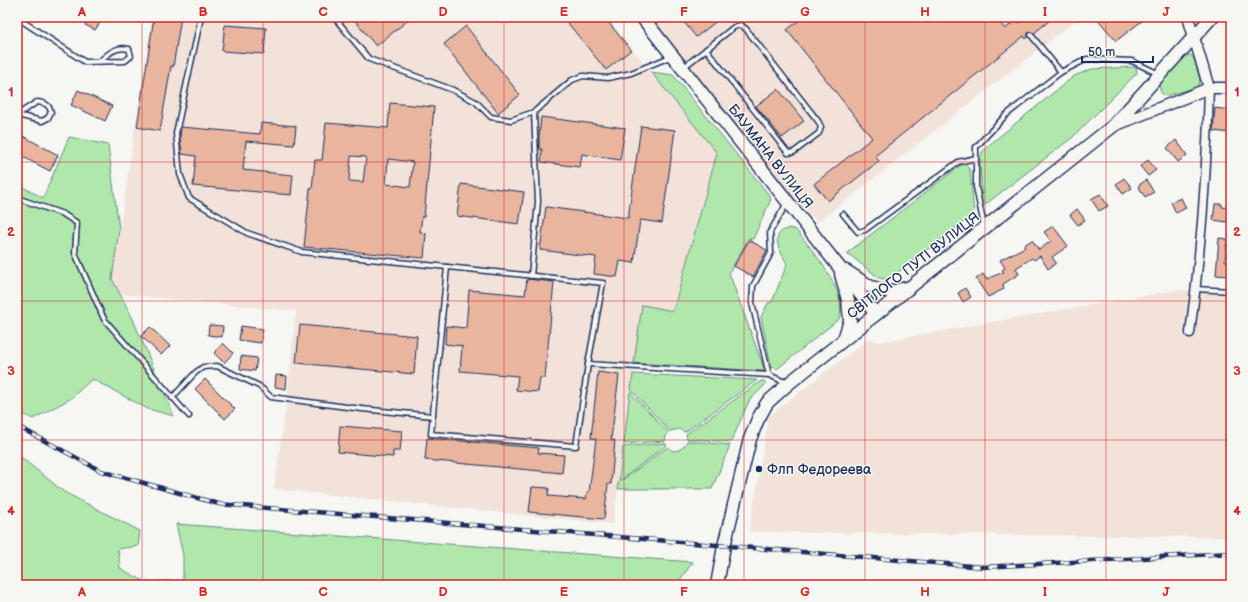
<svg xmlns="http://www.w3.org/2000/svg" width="1248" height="602" font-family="'Balsamiq Sans',sans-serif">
  <rect width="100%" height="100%" fill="#f6f6f2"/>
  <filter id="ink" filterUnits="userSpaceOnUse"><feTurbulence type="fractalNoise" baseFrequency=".025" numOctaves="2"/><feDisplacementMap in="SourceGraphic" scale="8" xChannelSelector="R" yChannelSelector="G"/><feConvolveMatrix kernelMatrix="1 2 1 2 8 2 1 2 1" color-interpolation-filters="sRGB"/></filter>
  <g filter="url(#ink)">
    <g fill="#f2e2d9">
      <polygon points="152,17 606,17 717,152 673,312 642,306 613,524 274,489 287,399 296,311 110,293"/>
      <polygon points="649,17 1080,17 818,222 793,198"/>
      <polygon points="1177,290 1231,295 1231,537 749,532 769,416 868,339 879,342"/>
    </g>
    <g fill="#b0e8ab" stroke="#668c84">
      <path d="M1187,55H1191L1194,59L1200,79L1199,84L1195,88L1166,96C1160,94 1159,89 1160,82Z"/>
      <polygon points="1136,67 1137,73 1073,137 982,207 980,158 983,151 989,145 1074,76 1092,69"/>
      <polygon points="651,72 673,75 769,195 771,199 753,239 749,238 729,273 765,371 634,363 642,305 673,311 717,153"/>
      <polygon points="69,137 108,145 119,229 112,279 132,317 174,416 148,409 92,379 70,399 33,419 17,411 17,184 43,198"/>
      <polygon points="965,164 970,170 974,214 893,276 884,279 879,278 847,253 961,165"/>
      <path d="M790,228L796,230C812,250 849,292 839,319L777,369L772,367L770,361L761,317L768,303L772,302L787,264C781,252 767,233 790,228Z"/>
      <polygon points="633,374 757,380 685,432 679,429 670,431 631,390"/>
      <polygon points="761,381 764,381 766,384 749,401 731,442 687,439 686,434"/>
      <polygon points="630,392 669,433 666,436 665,441 624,444"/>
      <path d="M687,441L730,445L712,489H618V483L668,447L673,451C681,450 684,448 687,441Z"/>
      <polygon points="665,443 667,445 619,481 623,447"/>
      <polygon points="17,454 64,492 140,531 138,546 118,549 120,568 145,582 183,580 183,555 176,524 693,562 676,585 17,585"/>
    </g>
    <g fill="#eab59e" stroke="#1b2f5e" fill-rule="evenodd">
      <polygon points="90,17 94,17 101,21 95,30 85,25"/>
      <polygon points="154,17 181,17 173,67 171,66 160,131 137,127"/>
      <polygon points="352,17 412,17 376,46"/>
      <polygon points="563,17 604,17 631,50 606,70"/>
      <polygon points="680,17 722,17 696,37"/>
      <polygon points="803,17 995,17 1005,29 1015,21 1020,22 1021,20 1021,17 1054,17 1034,33 1029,32 1028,34 1028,37 1026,39 1024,36 875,156 879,161 828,201 814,184 872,138 787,30"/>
      <polygon points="1096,17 1147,17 1116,41"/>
      <polygon points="225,25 266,28 264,54 222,51"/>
      <polygon points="466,26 520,95 498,113 444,44"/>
      <polygon points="778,89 804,121 782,138 756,106"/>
      <polygon points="78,90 112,106 105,121 71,105"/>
      <path d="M390,103L434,107L424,217L422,216L420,232L426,233L424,258L304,247L310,189H312L315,160H322L326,123L388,128ZM351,156L366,157L363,182L349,181ZM388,159L413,162L410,187L386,184Z"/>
      <polygon points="1215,108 1231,110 1231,133 1213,131"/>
      <polygon points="541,117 625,128 620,160 582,154 580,167 541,162 542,149 539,149 539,137"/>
      <polygon points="261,123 296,126 294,145 246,141 243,170 293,175 291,195 193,186 196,156 182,154 180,138 181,127 260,134"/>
      <polygon points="641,126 675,130 662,223 640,220 634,263 620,261 617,277 594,274 596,257 540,250 546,207 628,218"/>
      <polygon points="21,135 58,155 50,171 17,154 17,142"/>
      <polygon points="1176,140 1187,155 1178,162 1167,148"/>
      <polygon points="1148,160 1156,170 1148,176 1140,166"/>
      <polygon points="1124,178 1132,188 1123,194 1116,184"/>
      <polygon points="1146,180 1154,192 1145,197 1138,186"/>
      <polygon points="461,184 524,192 519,224 457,216"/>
      <polygon points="1100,194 1108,206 1099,211 1091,199"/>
      <polygon points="1181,198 1186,208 1176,213 1171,202"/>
      <polygon points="1215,204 1222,204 1222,207 1229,208 1227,222 1213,220"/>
      <polygon points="1077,209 1085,220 1078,225 1070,215"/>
      <polygon points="1053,226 1068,246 1052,257 1056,263 1048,269 1040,256 1034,260 1032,258 1016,268 1019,274 1003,284 1004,289 988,297 976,279 983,274 986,279 1004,272 1002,270 1005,268 1000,260 1025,247 1024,245 1032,240 1039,250 1051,241 1044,232"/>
      <polygon points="1219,238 1227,239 1225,261 1229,261 1228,276 1216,275"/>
      <polygon points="749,240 767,250 753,277 734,266"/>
      <polygon points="527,279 554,282 545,378 540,378 538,392 516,390 518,376 460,371 462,346 445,344 446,326 466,328 469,290 525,295"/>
      <polygon points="965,288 971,297 963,302 958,293"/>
      <polygon points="209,325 223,326 222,337 208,335"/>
      <polygon points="300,325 417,336 414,374 296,363"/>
      <polygon points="241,326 263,329 261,343 239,340"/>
      <polygon points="150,327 170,346 161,355 141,336"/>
      <polygon points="223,343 233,353 224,363 214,353"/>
      <polygon points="241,356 257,358 255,371 240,369"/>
      <polygon points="598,372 619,375 611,440 615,440 611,484 608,484 604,519 529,512 532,487 549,488 548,496 586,499 587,492 589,492 596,439 591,438"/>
      <polygon points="276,375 287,376 286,389 275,387"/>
      <polygon points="205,379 235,409 225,419 195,389"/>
      <polygon points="340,426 402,431 400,451 393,451 393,457 338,452"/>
      <polygon points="427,438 539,448 538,453 564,455 562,473 425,460"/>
    </g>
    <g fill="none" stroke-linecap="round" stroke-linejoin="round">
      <g stroke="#1b2f5e" stroke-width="7">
        <g id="service">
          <path d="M20,17L22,21L85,62L125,61L131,56L129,49C116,46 109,53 100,61"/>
          <polyline points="201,17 176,133 180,174 189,198 247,233 302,252 603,283 588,364 769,375"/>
          <polyline points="334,17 369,59 453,90 476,102 491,117 511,120 534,112 572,80 583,76 608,78 631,73 670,57"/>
          <polyline points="1017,17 1018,19"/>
          <polyline points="1031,35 1061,72"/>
          <polyline points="684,67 734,27 741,25 746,29 818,121 821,127 819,133 794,152 788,153 706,49"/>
          <path d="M37,102C45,103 49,104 51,112L48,118L42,121L17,115Z"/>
          <polyline points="17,198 63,214 77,223 75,253 104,319 189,416"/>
          <polyline points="843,214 858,232 865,230 958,162 976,158"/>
          <polyline points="984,226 976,187 976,147 1006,115 1061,72 1087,59 1132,61 1159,74"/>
          <polyline points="447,267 431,434 576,446 588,364"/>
          <polyline points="531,276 538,202 534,112"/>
          <polyline points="1196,289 1231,291"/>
          <polyline points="787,383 769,375 752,303 753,286 771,253 770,232 787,203"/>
          <polyline points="172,398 195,373 203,367 217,366 259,386 271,397 362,409 433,416"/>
        </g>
      </g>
      <g stroke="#1b2f5e" stroke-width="11">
        <path id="minor" d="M1190,333C1201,252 1207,170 1209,88"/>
      </g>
      <g stroke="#1b2f5e" stroke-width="13">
        <g id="tertiary">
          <polyline points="1188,17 1209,88"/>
          <polyline points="1114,126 1209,88 1231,88"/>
        </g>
      </g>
      <g stroke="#1b2f5e" stroke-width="15">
        <g id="secondary">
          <polyline points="642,17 876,314"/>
          <polyline points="846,271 871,287 890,292 906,288"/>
          <polyline points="841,274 848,300 850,321 844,339"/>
          <polyline points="717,585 724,546 750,439 758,419 767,403 788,384 1113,126 1212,17"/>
        </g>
      </g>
      <use href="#service" stroke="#f6f6f2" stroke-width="4"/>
      <use href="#minor" stroke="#f6f6f2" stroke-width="8"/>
      <use href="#tertiary" stroke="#f6f6f2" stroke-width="10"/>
      <use href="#secondary" stroke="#f6f6f2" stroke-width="12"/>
      <g stroke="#1b2f5e" stroke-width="4.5">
        <polyline id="rail" points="17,426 101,471 219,504 983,567 1231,553"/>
      </g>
      <use href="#rail" stroke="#f6f6f2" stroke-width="3" stroke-dasharray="9" stroke-linecap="butt"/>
    </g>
  </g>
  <path fill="none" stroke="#d62828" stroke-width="1" stroke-opacity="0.55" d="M142,17V585M263,17V585M383,17V585M504,17V585M624,17V585M744,17V585M865,17V585M985,17V585M1106,17V585M17,162H1231M17,301H1231M17,440H1231"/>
  <circle fill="#1b2f5e" stroke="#f6f6f2" stroke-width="1.5" cx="759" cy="469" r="4"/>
  <g text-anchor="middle" stroke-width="3" stroke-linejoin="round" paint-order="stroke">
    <g font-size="14" fill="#1b2f5e" stroke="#f6f6f2">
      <text transform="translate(771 156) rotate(52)" y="5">БАУМАНА ВУЛИЦЯ</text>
      <text transform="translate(913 265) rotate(-38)" y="5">СВІТЛОГО ПУТІ ВУЛИЦЯ</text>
    </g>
    <g font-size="14" fill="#1b2f5e" stroke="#f6f6f2" text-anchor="start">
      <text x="767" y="474">Флп Федореева</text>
    </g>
  </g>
  <rect width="1248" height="602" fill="none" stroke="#f6f6f2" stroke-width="44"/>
  <path d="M1082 56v6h71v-6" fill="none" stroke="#1b2f5e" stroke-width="2"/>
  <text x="1088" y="56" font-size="12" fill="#1b2f5e" stroke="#f6f6f2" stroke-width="3" paint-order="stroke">50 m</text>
  <rect x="22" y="22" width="1204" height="558" fill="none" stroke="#d62828" stroke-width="1.5"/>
  <g font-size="13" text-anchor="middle" font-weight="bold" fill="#d62828">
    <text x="82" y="16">A</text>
    <text x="203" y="16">B</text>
    <text x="323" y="16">C</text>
    <text x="443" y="16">D</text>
    <text x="564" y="16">E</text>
    <text x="684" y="16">F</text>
    <text x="805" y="16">G</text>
    <text x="925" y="16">H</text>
    <text x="1045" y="16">I</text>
    <text x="1166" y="16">J</text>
    <text x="11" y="96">1</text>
    <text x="1237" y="96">1</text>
    <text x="11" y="236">2</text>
    <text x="1237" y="236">2</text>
    <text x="11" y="375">3</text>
    <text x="1237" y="375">3</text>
    <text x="11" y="515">4</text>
    <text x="1237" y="515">4</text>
    <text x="82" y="596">A</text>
    <text x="203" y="596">B</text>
    <text x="323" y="596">C</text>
    <text x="443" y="596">D</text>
    <text x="564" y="596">E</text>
    <text x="684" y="596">F</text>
    <text x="805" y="596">G</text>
    <text x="925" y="596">H</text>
    <text x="1045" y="596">I</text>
    <text x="1166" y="596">J</text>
  </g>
</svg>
